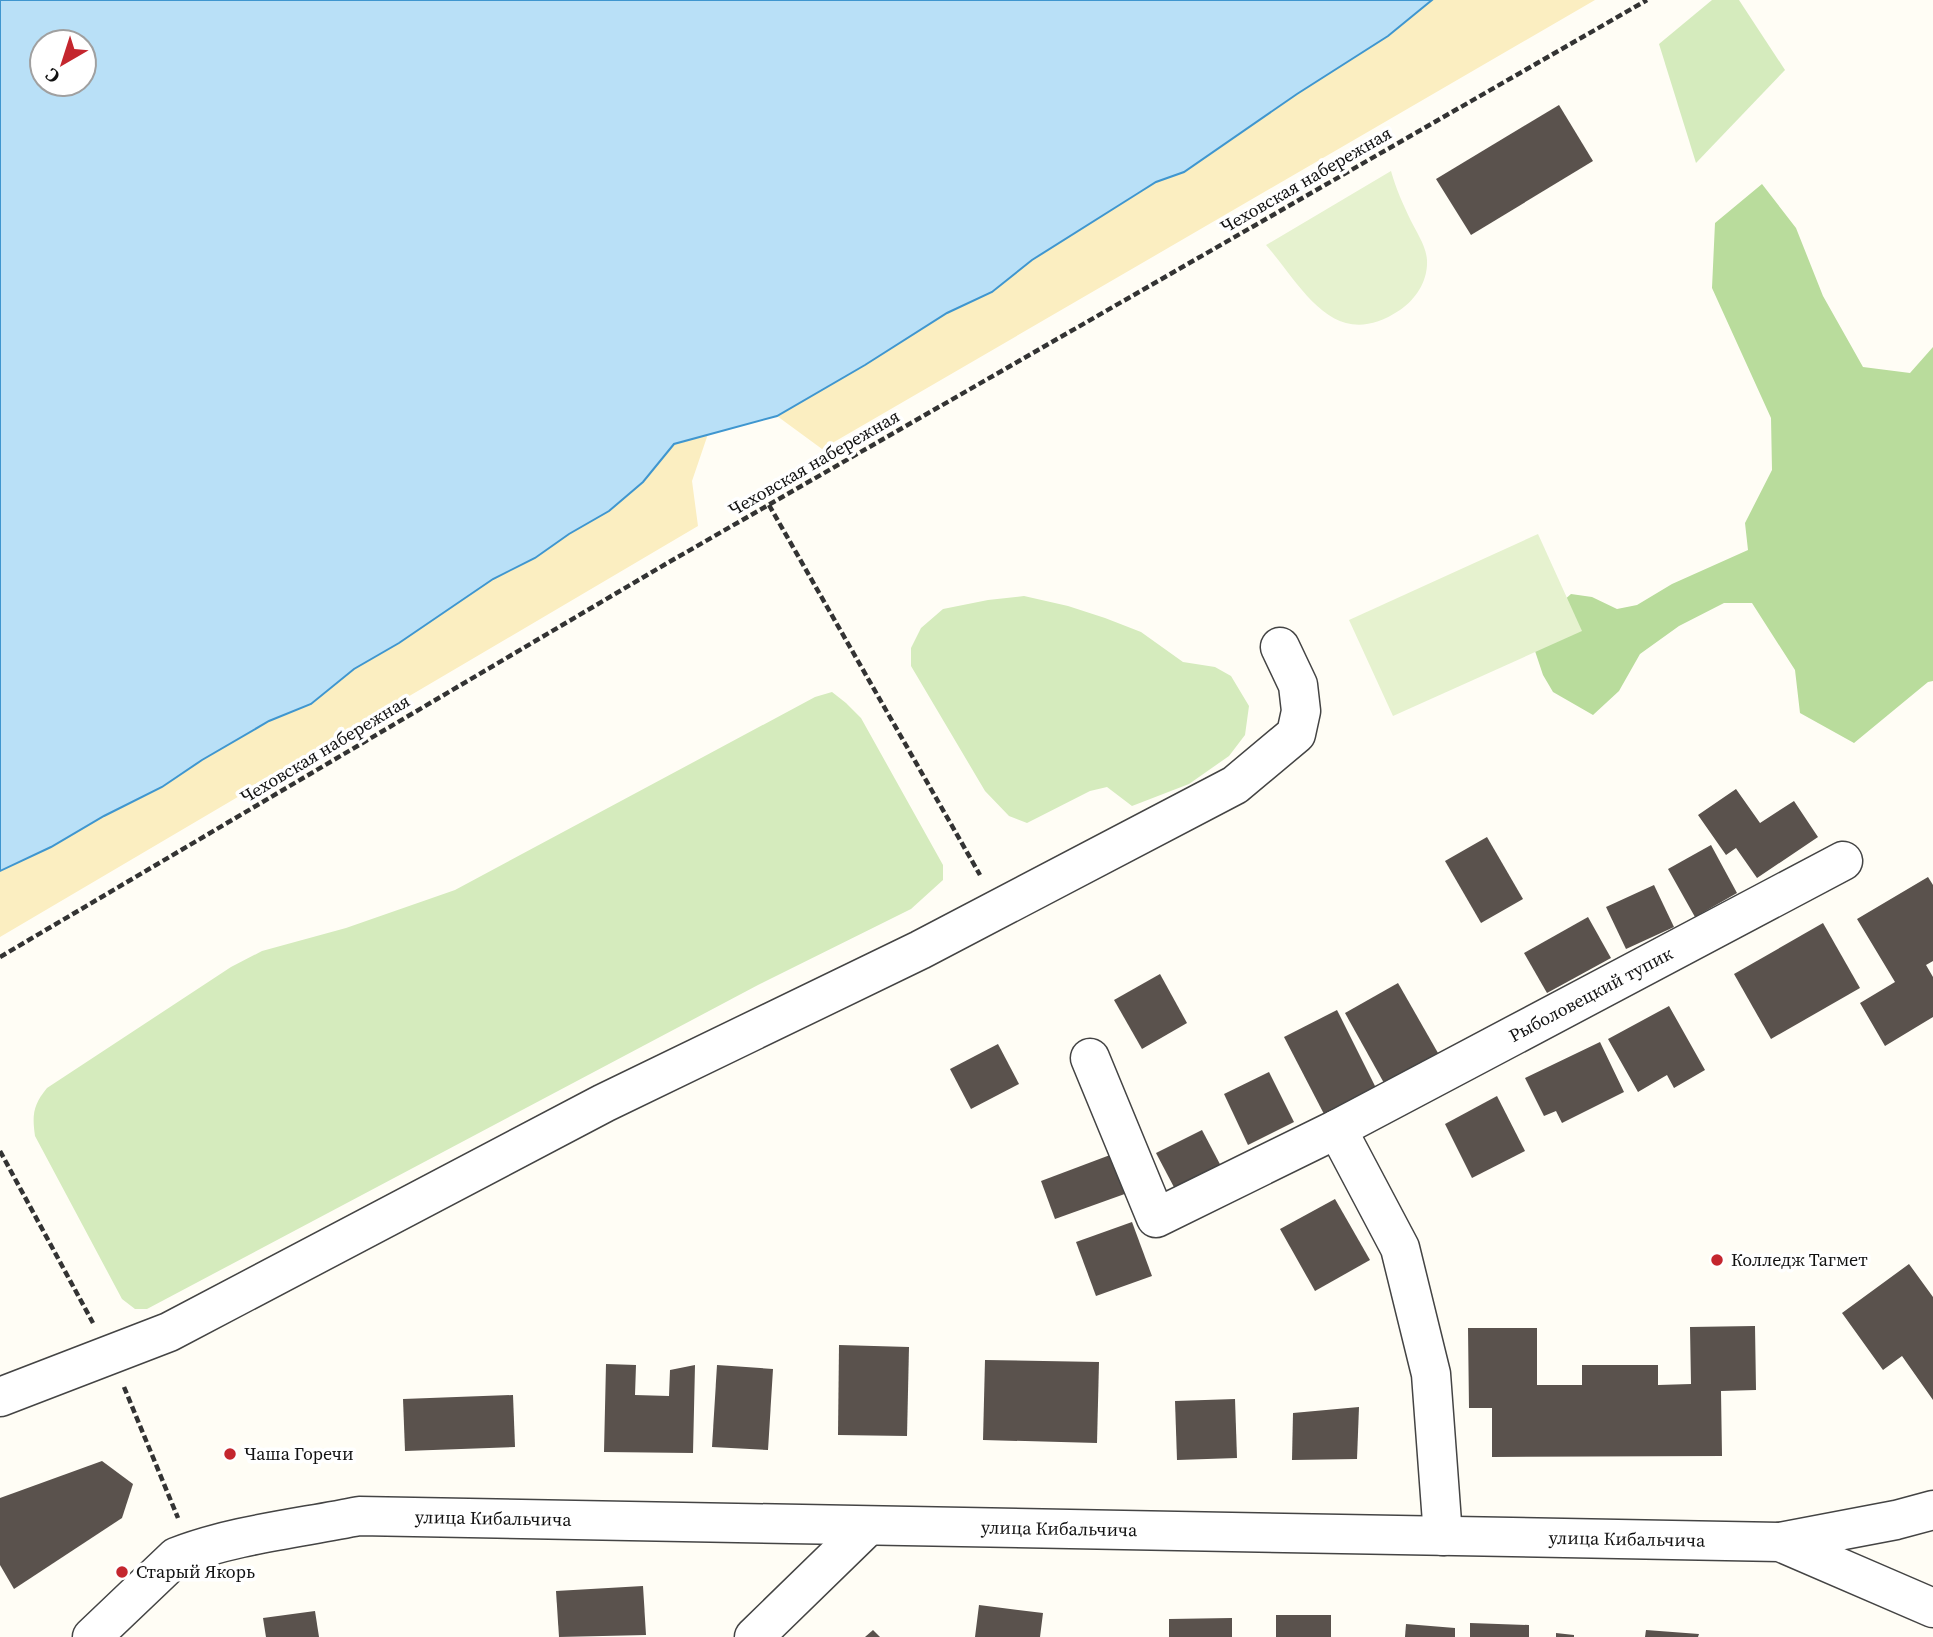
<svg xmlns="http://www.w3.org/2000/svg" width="1933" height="1637" font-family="'Source Serif 4',serif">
  <rect width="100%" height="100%" fill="#fffdf5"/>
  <g fill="#d5ebbd">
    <polygon points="1712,0 1739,0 1785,70 1696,163 1659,44"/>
    <polygon points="1024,596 1068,606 1105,618 1141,632 1183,662 1215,667 1231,676 1249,706 1245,735 1229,756 1189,784 1132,806 1107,787 1090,791 1027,823 1009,816 985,791 911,666 911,648 921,628 943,609 988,600"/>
    <path d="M832,692L846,703L861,718L943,865V880L911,909L758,985L147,1309H135L122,1299L35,1136C32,1115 33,1105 47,1088L231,967L262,951L346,928L455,890L815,697Z"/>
  </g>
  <polygon fill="#b9dc9c" points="1762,184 1796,228 1823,296 1863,367 1910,373 1933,347 1933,681 1928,682 1854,743 1800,713 1795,670 1752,603 1724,603 1679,626 1640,654 1619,691 1593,715 1553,692 1543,675 1534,648 1545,617 1571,594 1592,597 1617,609 1637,605 1672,584 1748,550 1745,523 1772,470 1771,418 1712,288 1715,223"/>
  <g fill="#fbeec1">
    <polygon points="1432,0 1595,0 822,449 777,416 865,365 947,313 992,292 1032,260 1156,182 1184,172 1297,94 1388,36"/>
    <polygon points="708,434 692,481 698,526 0,937 0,871 51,847 104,816 162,787 202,760 269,721 311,704 354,669 399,643 493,579 535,558 643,482 674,444"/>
  </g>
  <g fill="#e6f2cf">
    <path d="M1391,171C1396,189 1403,204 1411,221C1417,233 1426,246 1427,260C1428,281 1416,299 1400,310C1334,354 1304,289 1266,245Z"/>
    <polygon points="1538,534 1582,631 1393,716 1349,620"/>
  </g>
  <path fill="#b9e0f7" stroke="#3f96cf" stroke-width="2" fill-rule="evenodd" d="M0,0H1432L1388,36L1297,94L1184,172L1156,182L1140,192L1032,260L992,292L947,313L865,365L777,416L674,444L643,482L609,511L569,534L535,558L493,579L399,643L354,669L311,704L269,721L202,760L162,787L104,816L51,847L0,871ZM42,42H84V84H42Z"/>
  <g fill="#5a524d">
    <polygon points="1559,105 1593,161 1471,235 1436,179"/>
    <polygon points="1736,789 1760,823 1794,801 1818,837 1757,878 1736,848 1726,855 1698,815"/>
    <polygon points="1487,837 1523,899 1481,923 1445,861"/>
    <polygon points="1711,845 1737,893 1695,917 1668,869"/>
    <polygon points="1928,877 1933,885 1933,961 1926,965 1933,977 1933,1017 1885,1046 1860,1003 1895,982 1857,919"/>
    <polygon points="1654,885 1674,927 1626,949 1606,907"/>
    <polygon points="1588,917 1611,958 1547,993 1524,953"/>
    <polygon points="1823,923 1860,988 1771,1039 1734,974"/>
    <polygon points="1160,974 1187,1023 1142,1049 1114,1000"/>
    <polygon points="1398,983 1438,1053 1384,1083 1345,1013"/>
    <polygon points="1669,1006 1705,1070 1674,1088 1667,1075 1638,1092 1608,1039"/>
    <polygon points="1337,1010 1376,1088 1324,1114 1284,1037"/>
    <polygon points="1600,1042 1624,1092 1562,1123 1556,1111 1544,1116 1525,1078"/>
    <polygon points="998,1044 1019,1084 971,1109 950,1069"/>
    <polygon points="1269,1072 1294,1122 1248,1145 1224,1094"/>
    <polygon points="1497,1096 1525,1151 1472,1178 1445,1124"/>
    <polygon points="1202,1130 1222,1168 1176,1191 1156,1153"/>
    <polygon points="1118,1152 1133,1191 1055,1219 1041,1181"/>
    <polygon points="1335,1199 1370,1260 1315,1291 1280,1229"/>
    <polygon points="1132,1222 1152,1276 1096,1296 1076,1242"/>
    <polygon points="1909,1264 1933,1297 1933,1400 1902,1356 1883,1370 1842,1313"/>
    <polygon points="1755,1326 1756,1390 1721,1391 1722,1456 1492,1457 1492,1408 1469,1408 1468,1328 1537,1328 1537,1385 1582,1385 1582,1365 1658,1365 1658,1385 1691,1384 1690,1327"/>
    <polygon points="839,1345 909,1347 907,1436 838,1435"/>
    <polygon points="985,1360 1099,1362 1097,1443 983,1440"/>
    <polygon points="606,1364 636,1365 635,1395 669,1396 670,1370 695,1365 693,1453 604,1452"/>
    <polygon points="717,1365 773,1369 768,1450 712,1447"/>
    <polygon points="513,1395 515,1447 405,1451 403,1399"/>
    <polygon points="1235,1399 1237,1458 1177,1460 1175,1401"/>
    <polygon points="1359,1407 1357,1459 1292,1460 1293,1413"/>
    <polygon points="102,1461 133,1484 122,1518 14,1589 0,1565 0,1498"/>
    <polygon points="643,1586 646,1635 559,1637 556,1591"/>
    <polygon points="979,1605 1043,1613 1040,1637 975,1637"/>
    <polygon points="315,1611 319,1637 266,1637 263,1618"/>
    <rect x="1276" y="1615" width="55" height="22"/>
    <polygon points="1232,1618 1232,1637 1169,1637 1169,1619"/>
    <polygon points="1470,1623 1529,1625 1529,1637 1470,1637"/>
    <polygon points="1406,1624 1455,1628 1455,1637 1405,1637"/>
    <polygon points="873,1630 880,1637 865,1637"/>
    <polygon points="1646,1630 1699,1634 1698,1637 1645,1637"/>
    <polygon points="1556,1633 1574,1635 1574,1637 1556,1637"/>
  </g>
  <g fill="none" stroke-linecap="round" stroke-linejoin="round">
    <g stroke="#444" stroke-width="41">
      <g id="minor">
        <path id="s1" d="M1090,1058L1156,1218L1337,1129L1843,861"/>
        <polyline points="1337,1129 1400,1248 1431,1374 1443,1536"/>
        <polyline points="0,1397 169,1332 604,1103 920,950 1235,785 1296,734 1301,711 1298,685 1280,647"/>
        <polyline points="1780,1542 1896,1520 1933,1510"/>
        <path id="s2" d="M92,1637L176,1557C232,1535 300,1528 359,1516L1780,1542L1933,1608"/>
        <polyline points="754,1637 867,1527"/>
      </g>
    </g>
    <g stroke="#333" stroke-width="4.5" stroke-dasharray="7 3.5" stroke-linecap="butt">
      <polyline points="769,505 980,875"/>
      <polyline points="0,957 664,565 1647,0"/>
      <polyline points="0,1151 93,1323"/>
      <polyline points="124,1387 178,1518"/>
    </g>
    <use href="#minor" stroke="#fff" stroke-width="38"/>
  </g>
  <g fill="#c4262e" stroke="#fff" stroke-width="2.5">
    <circle cx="1717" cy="1260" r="7"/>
    <circle cx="230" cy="1454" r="7"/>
    <circle cx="122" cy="1572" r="7"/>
  </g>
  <g text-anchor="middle" stroke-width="7" stroke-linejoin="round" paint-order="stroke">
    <g font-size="18" fill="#111" stroke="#fff">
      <text transform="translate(1306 180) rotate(-30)" y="6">Чеховская набережная</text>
      <text transform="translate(814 463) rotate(-30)" y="6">Чеховская набережная</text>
      <text transform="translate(325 749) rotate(-31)" y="6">Чеховская набережная</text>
      <text dy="6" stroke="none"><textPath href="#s1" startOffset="662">Рыболовецкий тупик</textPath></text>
      <text dy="6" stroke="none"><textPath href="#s2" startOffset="438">улица Кибальчича</textPath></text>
      <text dy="6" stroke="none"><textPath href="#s2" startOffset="1004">улица Кибальчича</textPath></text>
      <text dy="6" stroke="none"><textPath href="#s2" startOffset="1572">улица Кибальчича</textPath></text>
    </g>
    <g font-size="18" fill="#111" stroke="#fff" text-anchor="start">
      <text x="1731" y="1266">Колледж Тагмет</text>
      <text x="244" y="1460">Чаша Горечи</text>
      <text x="136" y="1578">Старый Якорь</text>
    </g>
  </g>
  <g transform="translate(63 63) rotate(219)"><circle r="33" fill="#ffffff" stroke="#a0a0a0" stroke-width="2"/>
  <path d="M0-5L12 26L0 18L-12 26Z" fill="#c4262e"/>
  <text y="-10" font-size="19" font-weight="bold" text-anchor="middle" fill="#111111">С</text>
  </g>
</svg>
